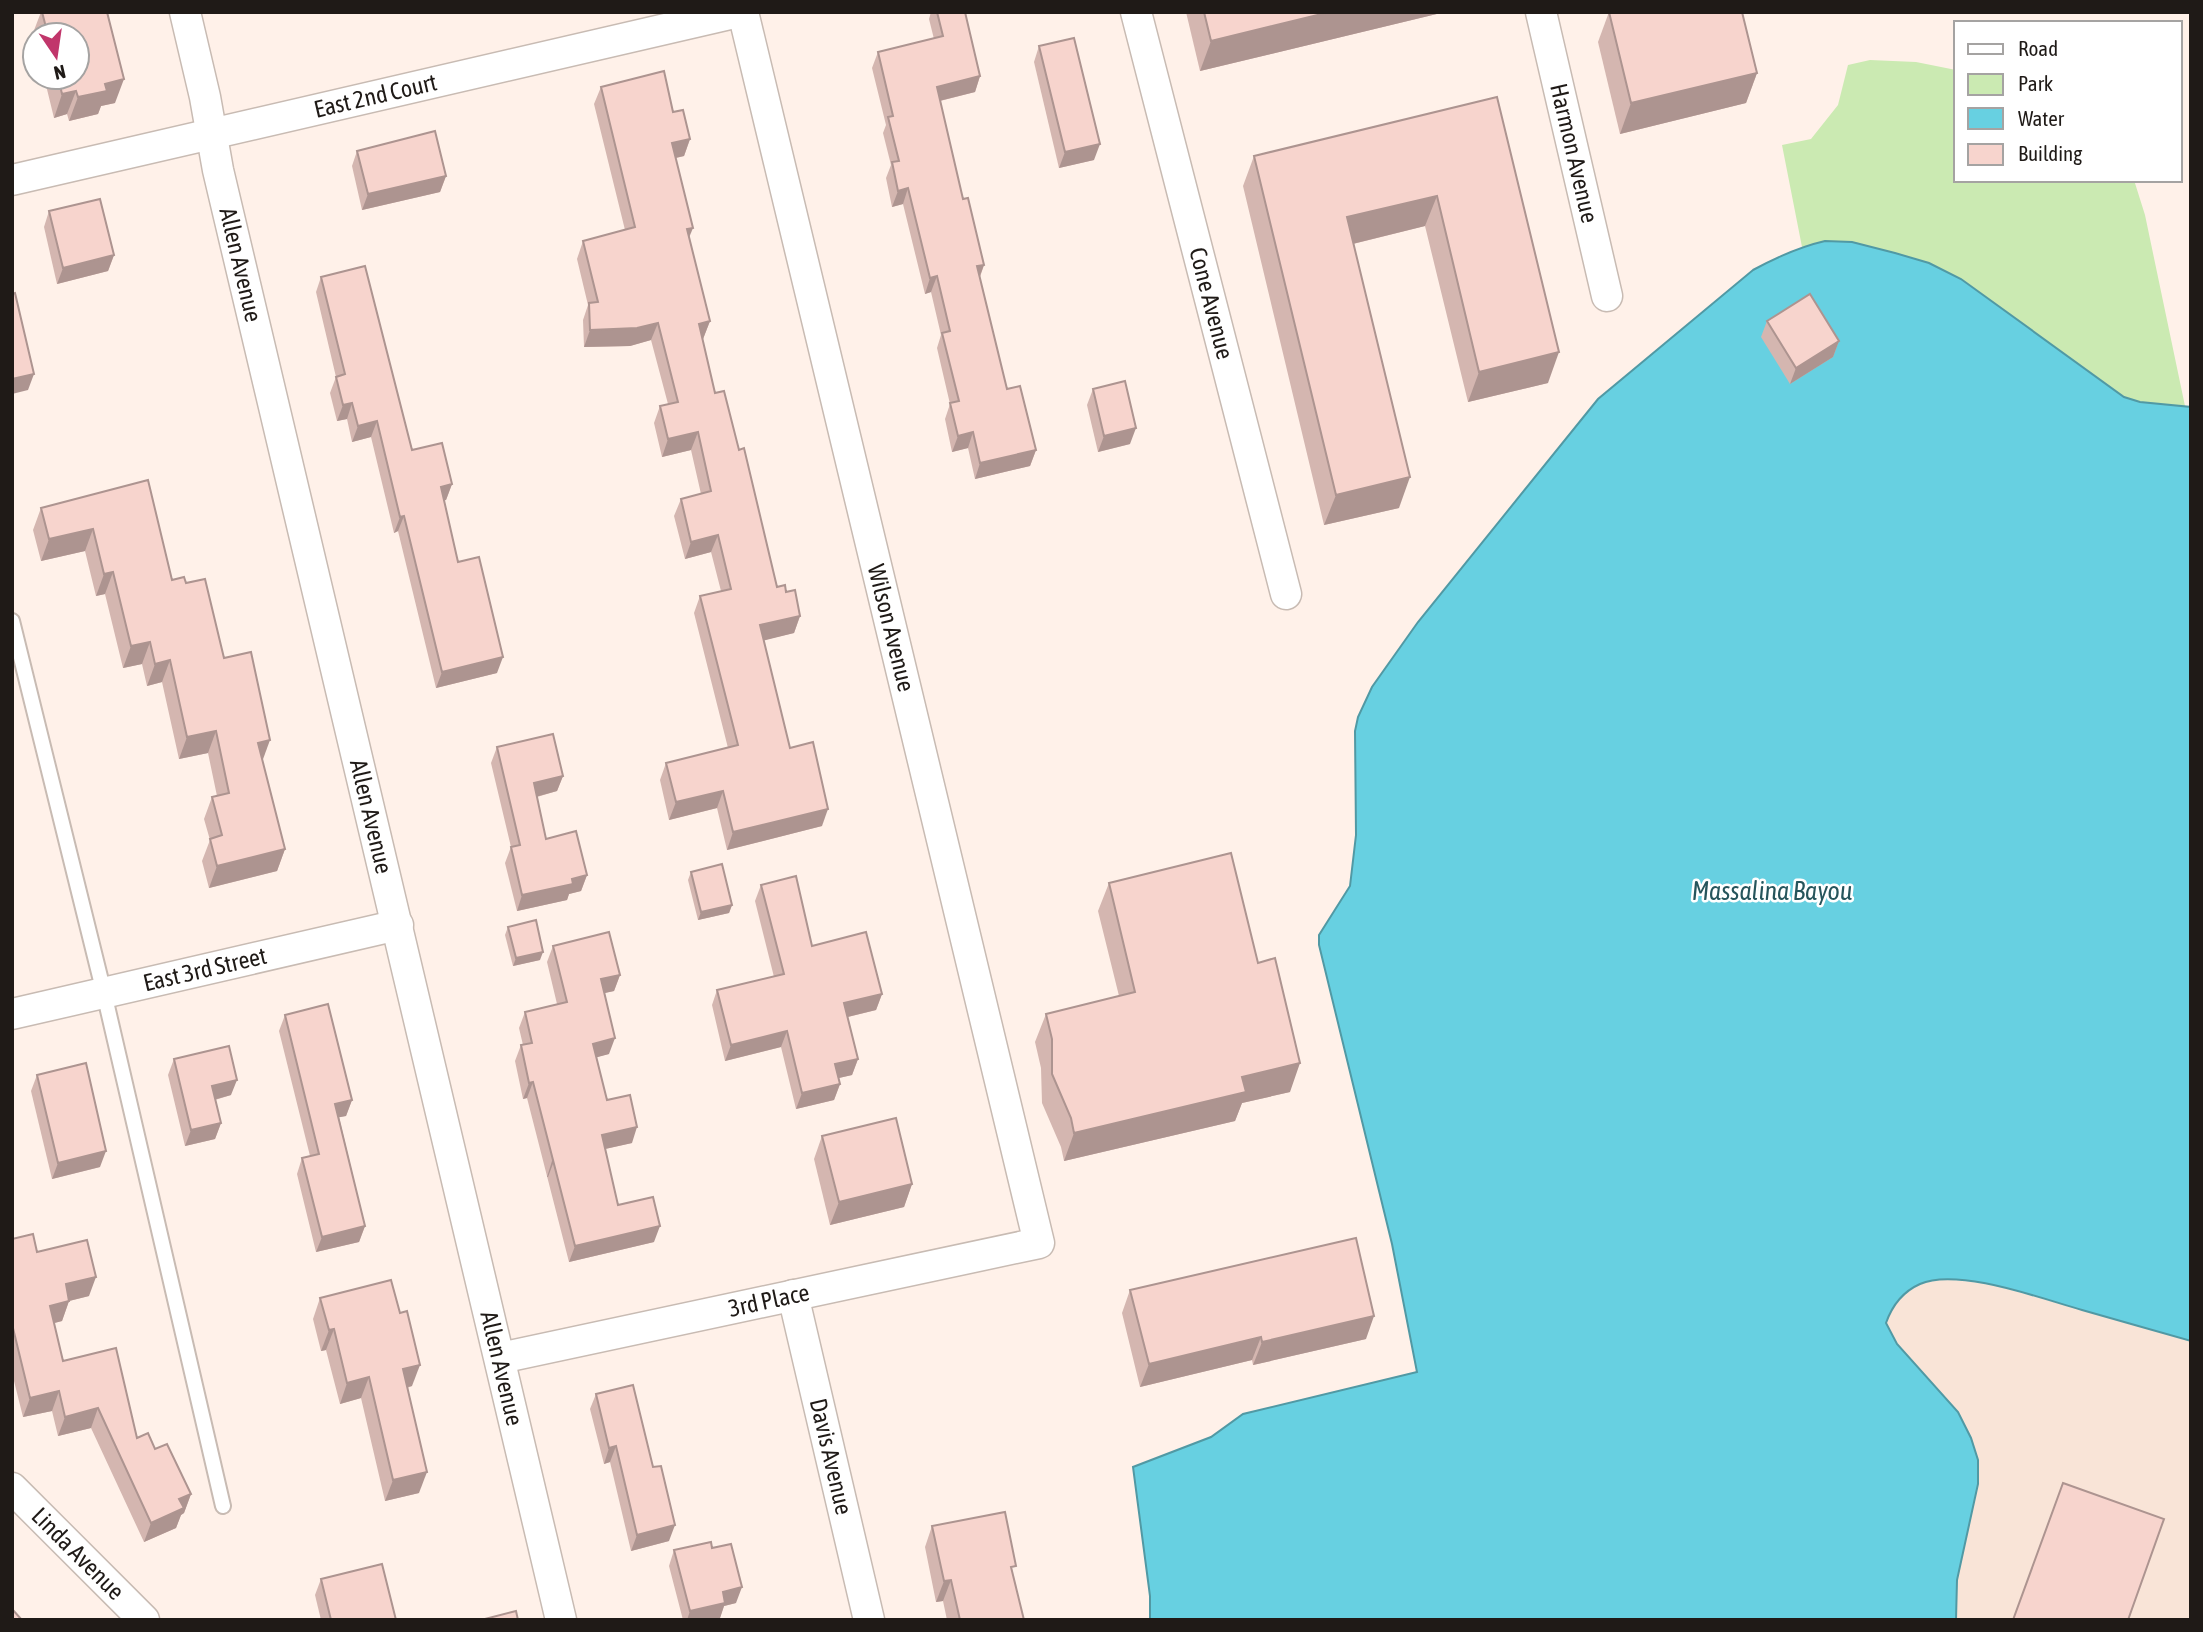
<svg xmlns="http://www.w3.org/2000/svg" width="2203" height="1632" font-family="'Asap Condensed',sans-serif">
  <rect width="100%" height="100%" fill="#fff1e9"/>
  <polygon fill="#f9e4d7" points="1943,1279 1990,1284 2191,1341 2191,1620 1956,1620 1957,1580 1978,1484 1958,1412 1897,1344 1886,1323 1892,1308 1901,1297 1920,1284"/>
  <polygon fill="#cbeab2" points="1870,60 1916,62 1956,70 1956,180 2134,180 2145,215 2185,406 2140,402 2124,397 1961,280 1929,263 1852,242 1825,241 1802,247 1782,145 1811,139 1838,105 1848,65"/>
  <path fill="#67d0e1" stroke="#5199a4" stroke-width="2" d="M1825,241L1852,242L1895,253L1929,263L1961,279L2124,397L2140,402L2191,407V1341C2155,1331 2118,1320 2082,1310C2043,1299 1957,1267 1920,1284C1902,1292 1892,1306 1886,1323L1897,1344L1958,1412L1971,1438L1978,1460V1484L1957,1580L1956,1620H1150V1596L1133,1467L1211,1437L1243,1414L1417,1372L1392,1244L1319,945V935L1350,886L1356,835L1355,731L1358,717L1372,687L1418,622L1598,399L1753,270C1777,257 1799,247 1825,241Z"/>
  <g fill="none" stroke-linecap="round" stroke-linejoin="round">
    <g stroke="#c8bbb3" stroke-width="18">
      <polyline id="lane" points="12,621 104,993 223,1506"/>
    </g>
    <g stroke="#c8bbb3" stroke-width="33">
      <g id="street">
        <path id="s1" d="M185,12L205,97L218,170L561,1620"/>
        <path id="s2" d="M1136,12L1286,594"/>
        <path id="s3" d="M1541,12L1607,296"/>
        <path id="s4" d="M12,180L739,12"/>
        <path id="s5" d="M12,1014L398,925"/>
        <path id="s6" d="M793,1295L869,1620"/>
        <path id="s7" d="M500,1358L1039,1243L743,12"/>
        <path id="s8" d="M12,1488L144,1620"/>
      </g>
    </g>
    <use href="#lane" stroke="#fff" stroke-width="14"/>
    <use href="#street" stroke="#fff" stroke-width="30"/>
  </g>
  <g fill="#d4b6b0">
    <polygon points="41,12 107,12 115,103 101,106 98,114 69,121 67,114 54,118 44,77 77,77 77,35 35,35 35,40 33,33"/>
    <polygon points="931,12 965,12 980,76 975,92 940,101 963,199 984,265 980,277 1007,389 1036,450 1030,466 975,479 968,448 952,452 945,419 950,404 937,348 941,335 931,292 925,294 903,204 892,207 886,178 891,165 883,133 886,125 872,68 878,52 934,39 929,19"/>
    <polygon points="1186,12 1445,12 1200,71"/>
    <polygon points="1609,12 1757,73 1746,103 1620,134 1598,42"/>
    <polygon points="1039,46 1094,160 1059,168 1034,62"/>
    <polygon points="601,87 673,112 690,139 684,156 676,158 689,237 710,321 703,339 702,339 715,393 739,450 777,587 786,592 800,616 794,633 764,640 790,748 822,826 727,850 717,808 669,820 660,780 666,763 728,748 694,613 700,596 721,591 711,552 685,559 674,516 681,499 701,494 691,450 662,457 654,423 660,406 668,404 651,340 630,346 584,347 583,320 588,305 577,259 583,241 625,230 594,104"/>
    <polygon points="1497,97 1548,383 1468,402 1425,226 1353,244 1399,508 1324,525 1243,186 1254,156"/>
    <polygon points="357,151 446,176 440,192 362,210 352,166"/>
    <polygon points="49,211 114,255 108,271 57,284 44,227"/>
    <polygon points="321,277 412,450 452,484 446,500 444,500 458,562 497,673 436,688 398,531 394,533 371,437 352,442 347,419 337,421 330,393 336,377 316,292"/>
    <polygon points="1767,321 1839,341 1833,357 1790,384 1761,337"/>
    <polygon points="1093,389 1130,444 1098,452 1087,405"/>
    <polygon points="148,480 172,580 186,583 224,658 262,762 285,849 277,871 209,888 202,861 210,840 204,819 212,797 217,796 208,753 179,759 162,682 147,686 142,664 123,668 105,594 96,596 85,551 41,561 33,530 41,508"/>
    <polygon points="497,747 563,776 557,791 537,797 546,839 587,875 581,891 569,894 567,900 517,911 505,863 511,847 491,763"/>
    <polygon points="691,872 732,905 729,913 698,920 688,880"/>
    <polygon points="1109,883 1258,963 1290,1092 1242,1103 1235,1121 1064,1161 1061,1147 1042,1103 1041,1068 1035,1042 1046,1014 1119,996 1098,911"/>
    <polygon points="761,885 812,946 882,994 876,1010 848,1017 858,1059 852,1075 839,1078 840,1084 834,1100 796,1109 781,1047 725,1061 712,1005 717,990 774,977 755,901"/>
    <polygon points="508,927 540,960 513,966 505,935"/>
    <polygon points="553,946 620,975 614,991 604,993 609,1054 596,1057 607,1100 632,1143 605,1149 618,1205 654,1242 569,1262 527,1098 523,1099 515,1061 521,1045 523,1045 519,1028 525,1012 557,1004 547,962"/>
    <polygon points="285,1015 352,1100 346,1116 339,1117 365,1226 359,1242 316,1252 297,1174 302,1158 310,1156 279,1031"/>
    <polygon points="174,1059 231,1095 215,1100 221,1123 215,1139 185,1146 168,1075"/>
    <polygon points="37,1075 100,1167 52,1179 31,1091"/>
    <polygon points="822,1136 912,1184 904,1207 830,1225 814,1159"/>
    <polygon points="12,1239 37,1252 89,1296 69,1301 62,1321 54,1323 63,1361 137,1438 155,1449 191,1494 184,1513 181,1515 176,1528 144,1542 91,1428 58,1436 52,1411 23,1417 12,1373"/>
    <polygon points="1130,1290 1366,1339 1253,1365 1252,1360 1140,1387 1122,1313"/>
    <polygon points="320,1298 412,1386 407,1388 419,1493 385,1501 361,1398 340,1404 326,1350 321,1351 313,1319"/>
    <polygon points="596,1394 669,1541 631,1551 610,1462 604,1464 590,1409"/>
    <polygon points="932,1526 1013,1575 1024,1620 947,1620 943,1601 936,1602 925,1547"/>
    <polygon points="712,1548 736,1603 724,1606 720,1618 714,1620 683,1620 669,1566 674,1550"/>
    <polygon points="321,1579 396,1620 321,1620 315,1595"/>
  </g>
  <g fill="#ad9490">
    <polygon points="1330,12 1445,12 1200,71 1211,41"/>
    <polygon points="1757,73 1746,103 1620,134 1631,103"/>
    <polygon points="980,76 975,92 931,103 937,87"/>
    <polygon points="124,79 115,103 101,106 98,114 69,121 78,97 105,84"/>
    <polygon points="76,91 67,114 54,118 62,94"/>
    <polygon points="690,139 684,156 666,160 672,143"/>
    <polygon points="1100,144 1094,160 1059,168 1065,152"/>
    <polygon points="446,176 440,192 362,210 368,194"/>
    <polygon points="908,188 903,204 892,207 898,191"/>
    <polygon points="1437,196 1425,226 1336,248 1347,217"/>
    <polygon points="693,228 686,245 687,229"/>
    <polygon points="114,255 108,271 57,284 63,268"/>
    <polygon points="984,265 978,281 977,266"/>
    <polygon points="937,276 931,292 925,294 930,278"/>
    <polygon points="710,321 703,339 692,341 699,324"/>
    <polygon points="658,323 651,340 630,346 584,347 590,330"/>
    <polygon points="1839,341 1833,357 1790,384 1796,368"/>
    <polygon points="1559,352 1548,383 1468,402 1479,372"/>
    <polygon points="34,374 28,390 12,394 12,379"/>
    <polygon points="352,403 347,419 337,421 343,405"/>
    <polygon points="377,421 371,437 352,442 358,426"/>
    <polygon points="1136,428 1130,444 1098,452 1104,436"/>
    <polygon points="698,432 691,450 662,457 668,439"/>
    <polygon points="973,432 968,448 952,452 958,436"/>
    <polygon points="1036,450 1030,466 975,479 980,463"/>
    <polygon points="1410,477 1399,508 1324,525 1336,495"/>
    <polygon points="452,484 446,500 435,503 441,487"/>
    <polygon points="404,516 398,531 394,533 400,517"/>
    <polygon points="93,529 85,551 41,561 49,539"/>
    <polygon points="718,535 711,552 685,559 691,542"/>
    <polygon points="113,572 105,594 96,596 104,574"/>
    <polygon points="800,616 794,633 754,643 760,625"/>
    <polygon points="150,642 142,664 123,668 131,646"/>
    <polygon points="503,657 497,673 436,688 442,672"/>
    <polygon points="170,660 162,682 147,686 155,664"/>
    <polygon points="216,731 208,753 179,759 187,737"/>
    <polygon points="270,740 262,762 258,743"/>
    <polygon points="563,776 557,791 528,799 534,783"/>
    <polygon points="723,791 717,808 669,820 676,802"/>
    <polygon points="828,809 822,826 727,850 733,832"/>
    <polygon points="285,849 277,871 209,888 217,866"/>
    <polygon points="587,875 581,891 569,894 567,900 517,911 522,895 572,879"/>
    <polygon points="732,905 729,913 698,920 701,912"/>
    <polygon points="543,952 540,960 513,966 516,958"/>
    <polygon points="620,975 614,991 596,995 601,979"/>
    <polygon points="882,994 876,1010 839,1019 844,1003"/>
    <polygon points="787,1031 781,1047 725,1061 731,1045"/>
    <polygon points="615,1038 609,1054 587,1060 593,1044"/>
    <polygon points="858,1059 852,1075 830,1080 835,1064"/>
    <polygon points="1300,1063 1290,1092 1242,1103 1235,1121 1064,1161 1074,1133 1242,1077"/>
    <polygon points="237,1080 231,1095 206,1102 212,1086"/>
    <polygon points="533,1082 527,1098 523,1099 529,1083"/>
    <polygon points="840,1084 834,1100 796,1109 802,1093"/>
    <polygon points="352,1100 346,1116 330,1119 335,1104"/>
    <polygon points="221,1123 215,1139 185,1146 191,1130"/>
    <polygon points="637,1127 632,1143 596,1151 602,1135"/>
    <polygon points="106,1151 100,1167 52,1179 58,1163"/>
    <polygon points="552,1161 554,1161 548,1177 547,1177"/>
    <polygon points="912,1184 904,1207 830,1225 839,1202"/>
    <polygon points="365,1226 359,1242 316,1252 322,1237"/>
    <polygon points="660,1226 654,1242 569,1262 575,1246"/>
    <polygon points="96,1277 89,1296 69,1301 62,1321 43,1326 50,1306 66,1284"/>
    <polygon points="1374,1316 1366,1339 1253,1365 1262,1342"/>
    <polygon points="334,1329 326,1350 321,1351 329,1330"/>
    <polygon points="1261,1337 1252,1360 1140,1387 1149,1364"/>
    <polygon points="420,1365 412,1386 395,1390 403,1369"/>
    <polygon points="369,1377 361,1398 340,1404 347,1383"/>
    <polygon points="59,1391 52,1411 23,1417 30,1398"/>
    <polygon points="98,1408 91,1428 58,1436 65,1417"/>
    <polygon points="616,1446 610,1462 604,1464 609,1448"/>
    <polygon points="427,1472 419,1493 385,1501 393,1480"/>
    <polygon points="191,1494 184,1513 181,1515 176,1528 144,1542 151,1523 179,1499"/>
    <polygon points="675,1525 669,1541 631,1551 637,1535"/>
    <polygon points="951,1580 943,1601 936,1602 944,1581"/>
    <polygon points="742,1587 736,1603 724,1606 720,1618 714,1620 687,1620 690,1611 723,1592"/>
  </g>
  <g fill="#f7d4cd" stroke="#ad9490" stroke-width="2">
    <polygon points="42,12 107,12 124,79 105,84 107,91 78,97 76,91 62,94 58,77 77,77 77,35 48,35"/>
    <polygon points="937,12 965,12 980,76 937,87 963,199 968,198 984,265 977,266 1007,389 1020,386 1036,450 980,463 973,432 958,436 950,403 959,401 942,333 950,331 937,276 930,278 908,188 898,191 892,162 899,161 888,117 893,116 878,52 943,36"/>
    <polygon points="1204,12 1330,12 1211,41"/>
    <polygon points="1609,12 1742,12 1757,73 1631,103"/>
    <polygon points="1074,38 1100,144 1065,152 1039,46"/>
    <polygon points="664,71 673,112 683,110 690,139 672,143 693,228 687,229 710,321 699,324 715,393 724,391 739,450 744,448 777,587 785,585 786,592 795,590 800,616 760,625 790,748 813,742 828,809 733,832 723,791 676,802 666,763 738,745 700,596 731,589 718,535 691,542 681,499 711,491 698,432 668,439 660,406 678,402 658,323 637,328 590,330 589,303 598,302 583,241 635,227 601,87"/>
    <polygon points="1497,97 1559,352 1479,372 1437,196 1347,217 1410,477 1336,495 1254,156"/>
    <polygon points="435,131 446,176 368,194 357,151"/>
    <polygon points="100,199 114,255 63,268 49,211"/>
    <polygon points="365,266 412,450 442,443 452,484 441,487 458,562 479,557 503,657 442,672 404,516 400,517 377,421 358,426 352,403 343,405 336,377 345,374 321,277"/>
    <polygon points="15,293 34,374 12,379 12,294"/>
    <polygon points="1810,294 1839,341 1796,368 1767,321"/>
    <polygon points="1125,381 1136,428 1104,436 1093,389"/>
    <polygon points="148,480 172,580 184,577 186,583 205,579 224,658 251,652 270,740 258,743 285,849 217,866 210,839 222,835 212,797 229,793 216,731 187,737 170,660 155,664 150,642 131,646 113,572 104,574 93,529 49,539 41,508"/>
    <polygon points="553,734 563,776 534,783 546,839 576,831 587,875 572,879 573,884 522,895 511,847 520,845 497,747"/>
    <polygon points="1231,853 1258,963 1275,958 1300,1063 1242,1077 1246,1092 1074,1133 1071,1118 1052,1074 1052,1039 1046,1014 1135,992 1109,883"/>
    <polygon points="722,864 732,905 701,912 691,872"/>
    <polygon points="796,876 812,946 866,932 882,994 844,1003 858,1059 835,1064 840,1084 802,1093 787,1031 731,1045 717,990 784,974 761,885"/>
    <polygon points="536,920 543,952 516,958 508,927"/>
    <polygon points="609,932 620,975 601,979 615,1038 593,1044 607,1100 630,1095 637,1127 602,1135 618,1205 653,1197 660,1226 575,1246 533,1082 529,1083 521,1045 532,1043 525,1012 567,1002 553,946"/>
    <polygon points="328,1004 352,1100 335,1104 365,1226 322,1237 302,1158 319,1154 285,1015"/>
    <polygon points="229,1046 237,1080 212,1086 221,1123 191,1130 174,1059"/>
    <polygon points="86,1063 106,1151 58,1163 37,1075"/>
    <polygon points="896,1118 912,1184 839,1202 822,1136"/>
    <polygon points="33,1234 37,1252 87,1240 96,1277 66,1284 69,1301 50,1306 63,1361 116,1348 137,1438 148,1433 155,1449 167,1444 191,1494 179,1499 184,1508 151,1523 98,1408 65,1417 59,1391 30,1398 12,1324 12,1239"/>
    <polygon points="1356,1238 1374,1316 1262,1342 1261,1337 1149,1364 1130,1290"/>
    <polygon points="391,1280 400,1313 407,1311 420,1365 403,1369 427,1472 393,1480 369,1377 347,1383 334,1329 329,1330 320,1298"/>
    <polygon points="633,1385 653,1467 661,1466 675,1525 637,1535 616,1446 609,1448 596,1394"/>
    <polygon points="2063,1483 2164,1519 2128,1620 2013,1620"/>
    <polygon points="1005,1512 1016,1566 1011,1567 1024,1620 960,1620 951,1580 944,1581 932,1526"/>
    <polygon points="711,1542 712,1548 731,1544 742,1587 723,1592 725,1603 690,1611 674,1550"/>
    <polygon points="382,1564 396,1620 331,1620 321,1579"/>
    <polygon points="12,1609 22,1620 12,1620"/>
    <polygon points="516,1611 518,1620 481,1620"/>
  </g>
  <g text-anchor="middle" stroke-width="5" stroke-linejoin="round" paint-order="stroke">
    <g font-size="24" fill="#1f1a17" stroke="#fff">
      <text dy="8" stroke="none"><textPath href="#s4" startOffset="373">East 2nd Court</textPath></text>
      <text dy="8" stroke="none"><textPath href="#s3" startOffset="145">Harmon Avenue</textPath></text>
      <text dy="8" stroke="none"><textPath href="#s1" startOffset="259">Allen Avenue</textPath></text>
      <text dy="8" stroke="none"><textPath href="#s2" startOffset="301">Cone Avenue</textPath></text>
      <text transform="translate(891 628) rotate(76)" y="8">Wilson Avenue</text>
      <text dy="8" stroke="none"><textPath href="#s1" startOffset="826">Allen Avenue</textPath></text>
      <text dy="8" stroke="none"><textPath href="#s5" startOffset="198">East 3rd Street</textPath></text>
      <text dy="8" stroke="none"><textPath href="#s7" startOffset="275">3rd Place</textPath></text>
      <text dy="8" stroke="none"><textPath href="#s1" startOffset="1393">Allen Avenue</textPath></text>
      <text dy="8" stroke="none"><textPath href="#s6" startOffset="166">Davis Avenue</textPath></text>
      <text dy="8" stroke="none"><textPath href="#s8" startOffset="93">Linda Avenue</textPath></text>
    </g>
    <g font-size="26" font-style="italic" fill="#26555c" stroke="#fff">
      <text x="1772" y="900">Massalina Bayou</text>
    </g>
  </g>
  <rect width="2203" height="1632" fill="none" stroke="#1f1a17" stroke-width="28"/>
  <rect x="1954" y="21" width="228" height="161" fill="#ffffff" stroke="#a5a3a2" stroke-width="2"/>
  <rect x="1968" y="44" width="35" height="10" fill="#ffffff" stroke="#a5a3a2" stroke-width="2"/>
  <text x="2018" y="56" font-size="21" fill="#1f1a17">Road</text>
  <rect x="1968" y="74" width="35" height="21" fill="#cbeab2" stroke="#a5a3a2" stroke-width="2"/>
  <text x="2018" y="91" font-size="21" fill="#1f1a17">Park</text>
  <rect x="1968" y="108" width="35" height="21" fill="#67d0e1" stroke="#a5a3a2" stroke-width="2"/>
  <text x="2018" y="126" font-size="21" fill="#1f1a17">Water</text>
  <rect x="1968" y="144" width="35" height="21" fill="#f7d4cd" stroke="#a5a3a2" stroke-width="2"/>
  <text x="2018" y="161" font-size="21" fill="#1f1a17">Building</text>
  <g transform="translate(56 56) rotate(167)"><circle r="33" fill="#ffffff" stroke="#a5a3a2" stroke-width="2"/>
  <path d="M0-5L12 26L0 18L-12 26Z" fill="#c1366b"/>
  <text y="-10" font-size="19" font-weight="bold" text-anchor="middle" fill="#1f1a17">N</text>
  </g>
</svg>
